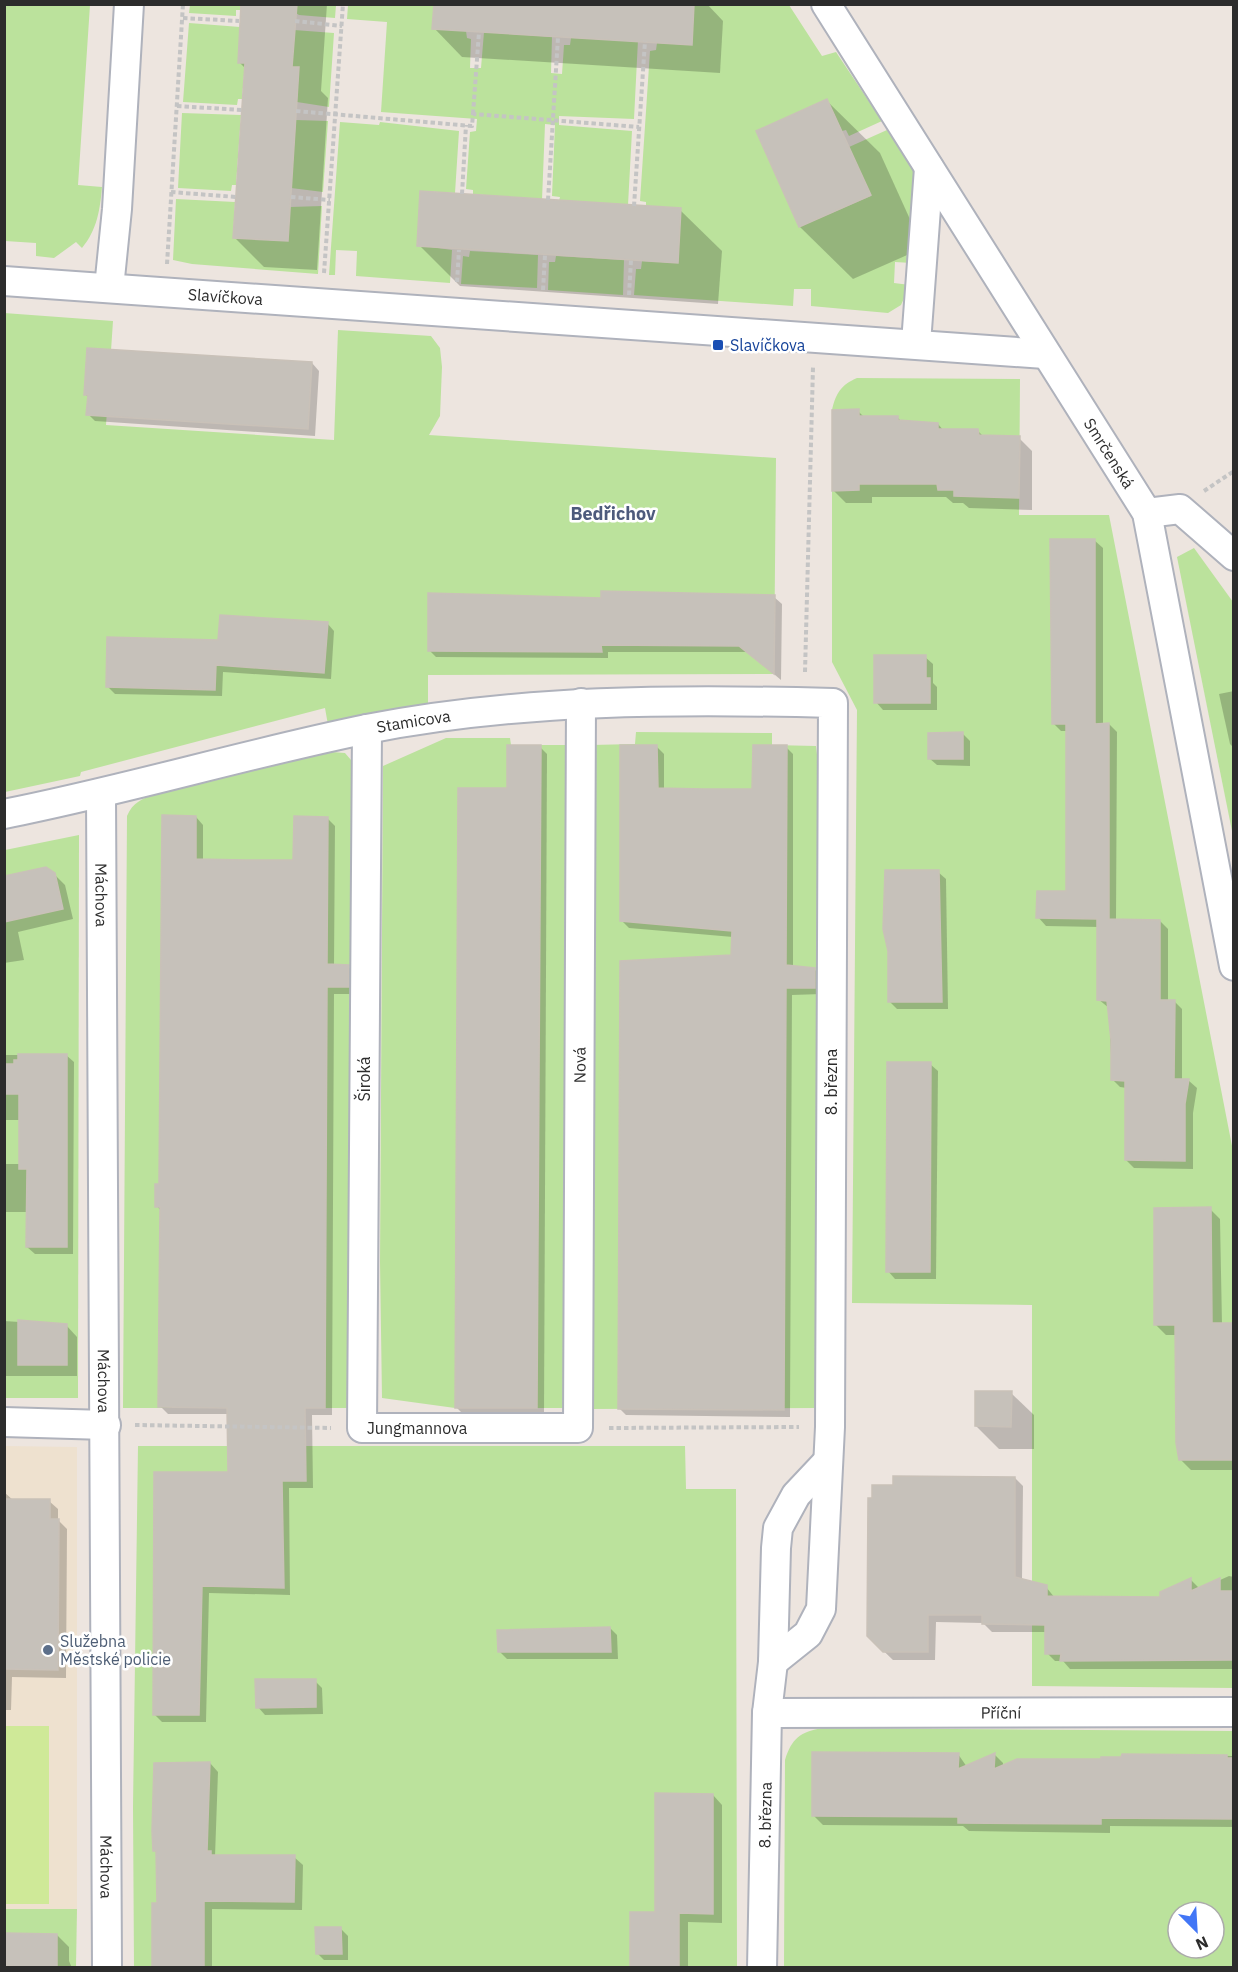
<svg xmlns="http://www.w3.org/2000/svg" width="1238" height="1972" font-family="'IBM Plex Sans',sans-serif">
  <rect width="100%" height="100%" fill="#ede5df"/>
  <polygon fill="#eee1cf" points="5,1446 77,1447 77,1909 5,1909"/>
  <g fill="#bbe29c" fill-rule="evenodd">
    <path d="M4,5H90L78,185L102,187C100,210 97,230 82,248L76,242L54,258L36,256V243L5,241Z"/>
    <polygon points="190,5 241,5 241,10 236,10 236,16 189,13"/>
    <polygon points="296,5 336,5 335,18 299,15 296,13"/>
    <polygon points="348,5 434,5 432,29 466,31 467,38 471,39 470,68 481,68 484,32 552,37 551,73 562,74 564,45 570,45 571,38 638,40 634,119 559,116 559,125 632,131 628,205 559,201 560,197 552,196 555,125 545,124 542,200 473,194 473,190 466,189 470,132 476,131 477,119 381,112 387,22 347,19"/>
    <polygon points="694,5 789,5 822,56 836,52 882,121 849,136 846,130 842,131 827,99 756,131 799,227 871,196 849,147 887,130 915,170 912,263 895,262 894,283 910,285 901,305 888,313 811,306 811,289 794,289 793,306 634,295 636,269 641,269 642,261 678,263 681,208 646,206 646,202 640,201 650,51 656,50 657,43 692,45"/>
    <polygon points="189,23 240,27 238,62 245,63 242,99 238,99 237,105 183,102"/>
    <polygon points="294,30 334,33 329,107 297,102 299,67 292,67"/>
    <polygon points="182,113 241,115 236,185 232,185 231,191 178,188"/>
    <polygon points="296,120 328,121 323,192 291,188"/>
    <polygon points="340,122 379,125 380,122 459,131 455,193 421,191 417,245 452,250 450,283 356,276 357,251 336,250 335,275 329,275"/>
    <polygon points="176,199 235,202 233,238 287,241 290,207 322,206 318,274 192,264 173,260"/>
    <polygon points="470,251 538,255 537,288 461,284 463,256 469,257"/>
    <polygon points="556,256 624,260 623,295 548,290 549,262 555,262"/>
    <polygon points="4,313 113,321 106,425 334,440 338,330 431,336 440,348 442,367 440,416 429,435 776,458 774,674 428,675 428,703 328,725 325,708 81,772 80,776 5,792"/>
    <path d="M857,378L1020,379L1019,515H1109L1233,1151V1688L1032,1686V1305L852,1303L857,710L832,662V410C836,393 841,385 857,378Z"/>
    <polygon points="1194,548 1233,602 1233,836 1177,557"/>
    <polygon points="636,732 772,733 772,745 816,746 819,771 817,1408 588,1409 591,745 635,744"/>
    <polygon points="446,738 510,738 511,745 570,745 569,1408 455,1408 382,1398 380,1262 383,766"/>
    <path d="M332,752L345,753L351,760L354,778L353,1408H123L127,816C133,802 142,799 155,794Z"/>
    <polygon points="79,835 78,1398 5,1398 5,850"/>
    <polygon points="138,1446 685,1446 686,1489 736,1489 737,1967 134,1968 133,1807"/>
    <path d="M823,1728L1233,1731V1967L784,1968L785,1760C792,1738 800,1732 823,1728ZM1178,1912H1214V1948H1178Z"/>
    <polygon points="4,1909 77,1909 76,1967 5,1967"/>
  </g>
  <rect fill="#cfe998" x="5" y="1726" width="44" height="178"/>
  <g fill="#0003">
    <polygon points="243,4 327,4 321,91 328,98 317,270 264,267 234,237 246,69 239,62"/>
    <polygon points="435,4 707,4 723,21 720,73 462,57 434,28"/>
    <polygon points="827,101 880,153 923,248 853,279 800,227 758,132"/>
    <polygon points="680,210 722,251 718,304 460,286 419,245"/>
    <polygon points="312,363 319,371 315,436 95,421 88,414 89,398 85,394"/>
    <polygon points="858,411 865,418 898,418 902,422 938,424 944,431 977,430 984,437 1019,438 1032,451 1032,510 969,508 963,503 953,503 946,497 872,497 872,503 846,503 833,490"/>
    <polygon points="1094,540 1103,548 1103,725 1109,724 1117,732 1116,921 1160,921 1168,929 1168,1001 1174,1001 1182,1009 1182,1080 1188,1080 1197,1088 1193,1113 1193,1169 1134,1168 1126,1160 1127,1088 1120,1087 1112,1079 1109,1008 1098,999 1099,927 1046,926 1038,917 1067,893 1068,731 1061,731 1053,723"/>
    <polygon points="774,597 782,604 781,680 748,652 608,652 608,658 436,657 429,650 602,599"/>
    <polygon points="327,623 334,631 331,679 223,672 222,696 115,694 107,686"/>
    <polygon points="925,657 933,664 933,683 937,687 937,710 883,710 876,702"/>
    <polygon points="1234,691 1234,748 1230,744 1219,694"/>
    <polygon points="963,734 970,741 970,766 937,765 929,758"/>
    <polygon points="656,746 664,754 664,790 753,790 786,747 793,754 793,968 815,970 822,977 822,994 792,995 790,1417 626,1415 619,1408 733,957 733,937 629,928 621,920"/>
    <polygon points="540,747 547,754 544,1415 464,1415 457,1408 508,790"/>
    <polygon points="196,817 203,825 203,861 295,862 327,818 335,826 334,966 348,967 356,974 356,994 334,994 332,1415 312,1415 313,1488 289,1488 290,1595 209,1593 206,1722 162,1722 154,1714 229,1474 228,1414 168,1414 160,1406 161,1211 157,1206 161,1186"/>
    <polygon points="938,872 946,879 948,1009 897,1009 889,1001 889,951"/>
    <polygon points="54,874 65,885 73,919 18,932 24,960 4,963 4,877"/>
    <polygon points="4,1055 66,1055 74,1062 73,1254 35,1254 27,1247 28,1212 4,1212 4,1164 21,1164 21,1120 4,1120"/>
    <polygon points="930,1064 938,1071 936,1279 895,1279 888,1271"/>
    <polygon points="1210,1209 1220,1219 1222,1324 1234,1324 1234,1470 1191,1470 1181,1460 1176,1335 1166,1335 1156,1325"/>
    <polygon points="4,1321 66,1325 77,1337 77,1376 4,1376"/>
    <polygon points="1011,1393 1034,1415 1034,1449 999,1449 976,1426"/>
    <polygon points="1015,1478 1023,1486 1022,1581 1046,1587 1055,1598 1162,1599 1191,1580 1200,1589 1229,1576 1234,1577 1234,1669 1070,1669 1063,1661 1055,1661 1047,1653 1047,1632 992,1632 983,1623 936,1622 935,1660 893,1660 868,1636"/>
    <polygon points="4,1492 14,1501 49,1501 58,1509 58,1520 67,1529 66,1678 12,1677 11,1710 4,1710"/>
    <polygon points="610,1628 617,1635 618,1659 507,1659 499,1651"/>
    <polygon points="315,1681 322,1688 323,1714 265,1715 258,1707"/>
    <polygon points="958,1754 967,1767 995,1755 1003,1763 1003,1767 1103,1761 1123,1758 1123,1755 1234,1756 1234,1827 1110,1826 1110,1833 969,1831 963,1826 823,1825 813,1815"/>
    <polygon points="210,1763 218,1772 215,1857 294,1857 303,1865 302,1910 212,1909 212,1968 153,1968 158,1904 157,1853 155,1851"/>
    <polygon points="713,1795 722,1805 722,1923 688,1922 688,1968 631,1968"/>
    <polygon points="341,1929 348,1936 348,1960 324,1960 317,1953"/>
    <polygon points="4,1934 57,1935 69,1947 69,1961 72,1968 4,1968"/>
  </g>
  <g fill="#c6c1ba" stroke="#c9c1b8" stroke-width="1.5">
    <polygon points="241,4 297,4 292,67 299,67 288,241 233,238 245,63 238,63"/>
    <polygon points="434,4 694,4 692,45 432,29"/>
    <polygon points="827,99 871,195 799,227 756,131"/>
    <polygon points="420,191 681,208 678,263 417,246"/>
    <polygon points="87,348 312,362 308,429 86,415 88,395 84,395"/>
    <polygon points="859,409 859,416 898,416 898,420 938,423 938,429 978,429 979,435 1020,436 1019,498 954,496 954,490 938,490 937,484 859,484 859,490 832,491 832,410"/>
    <polygon points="1050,539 1095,539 1095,724 1109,723 1109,919 1160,920 1160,1000 1175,1000 1174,1079 1189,1079 1185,1104 1185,1161 1125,1160 1125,1081 1111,1080 1111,1040 1107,1001 1097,1000 1097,919 1036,918 1037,891 1066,891 1066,724 1052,724"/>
    <polygon points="601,591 775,595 774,674 739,646 601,645 602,652 428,651 428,593 601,598"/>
    <polygon points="220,615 328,622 324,673 216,665 215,690 106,687 107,637 218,640"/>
    <polygon points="874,655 926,655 926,678 930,678 930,703 874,703"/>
    <polygon points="963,732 963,759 928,759 928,733"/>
    <polygon points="507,745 541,745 537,1408 455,1408 458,788 507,788"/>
    <polygon points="620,745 657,745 658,788 703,789 752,789 753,745 787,745 786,965 815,968 815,988 786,988 784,1410 618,1409 620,961 731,955 732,931 620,921"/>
    <polygon points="162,815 196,816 196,859 245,860 293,860 294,816 328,817 327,964 349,965 349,987 327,987 325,1408 305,1408 306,1481 282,1481 284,1588 202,1586 199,1715 153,1715 154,1472 228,1472 227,1408 158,1407 160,1207 155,1207 155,1184 159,1184"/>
    <polygon points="46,867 55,873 63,909 4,922 4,876"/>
    <polygon points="885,870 939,870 942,1002 888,1002 888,951 883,929"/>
    <polygon points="18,1054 67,1054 67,1247 26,1247 27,1169 19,1169 19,1094 4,1094 4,1064 14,1064 14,1060 18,1060"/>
    <polygon points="887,1062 931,1062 930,1272 886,1272"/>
    <polygon points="1211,1207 1212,1323 1233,1323 1233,1460 1179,1460 1176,1443 1175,1325 1154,1325 1154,1208"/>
    <polygon points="18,1320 67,1324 67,1365 18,1365"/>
    <polygon points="975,1391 1012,1391 1011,1427 975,1426"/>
    <polygon points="893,1476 1015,1477 1015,1577 1047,1585 1047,1596 1160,1597 1160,1592 1191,1578 1191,1591 1220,1578 1220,1591 1233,1591 1233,1660 1060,1661 1061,1654 1045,1654 1045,1625 982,1624 982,1615 928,1615 928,1652 883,1652 867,1636 868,1498 872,1498 872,1485 893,1485"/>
    <polygon points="4,1499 50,1499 50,1519 59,1519 58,1670 4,1669"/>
    <polygon points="610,1627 611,1652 498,1652 497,1630"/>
    <polygon points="255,1679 316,1679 316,1707 256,1708"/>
    <polygon points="812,1752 959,1753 958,1769 995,1753 994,1769 1017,1759 1101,1759 1101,1757 1121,1757 1122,1754 1227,1755 1227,1758 1233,1758 1233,1819 1101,1818 1101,1824 958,1823 958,1817 812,1816"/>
    <polygon points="210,1762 207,1851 211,1851 211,1855 295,1855 294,1902 204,1901 204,1968 152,1968 152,1903 157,1903 156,1851 153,1851 152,1831 154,1763"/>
    <polygon points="655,1793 713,1794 713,1914 679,1913 679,1968 630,1968 630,1912 655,1912"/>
    <polygon points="315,1927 341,1927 342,1954 316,1954"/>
    <polygon points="4,1933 57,1934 57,1968 6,1966"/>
  </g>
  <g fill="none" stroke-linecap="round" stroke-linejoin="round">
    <g stroke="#afb2bc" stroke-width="32">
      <g id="minor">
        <path id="s1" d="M826,4L1147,513L1234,966"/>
        <path id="s2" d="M4,281L1045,354"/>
        <polyline points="109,288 117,209 129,4"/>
        <polyline points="916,343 929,168"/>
        <polyline points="1147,513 1180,509 1234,556"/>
        <path id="s3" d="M367,729L362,1428H578L581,703"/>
        <path id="s4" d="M101,795L107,1968"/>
        <path id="s5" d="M4,814C126,790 245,754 367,729C520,699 678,699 833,703L830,1427L821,1609L808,1634L773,1662"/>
        <polyline points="4,1422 106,1425"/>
        <path id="s6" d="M767,1713L1234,1712"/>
        <path id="s7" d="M762,1968L767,1713L773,1662L776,1548L778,1528L796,1495L828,1461"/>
      </g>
    </g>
    <g stroke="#c4c4c4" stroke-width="4" stroke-dasharray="4.5 3" stroke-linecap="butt">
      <polyline points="183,18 239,21"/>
      <polyline points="295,21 342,26"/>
      <polyline points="177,106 242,110"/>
      <polyline points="296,111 472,126 473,114 639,127"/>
      <polyline points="473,114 479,32"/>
      <polyline points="171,192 236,197"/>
      <polyline points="462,194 466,125"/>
      <polyline points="291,197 330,200"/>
      <polyline points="548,200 558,37"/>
      <polyline points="634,206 645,41"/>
      <polyline points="167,264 183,4"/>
      <polyline points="324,273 343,4"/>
      <polyline points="457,282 459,250"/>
      <polyline points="543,290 545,255"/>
      <polyline points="629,295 631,260"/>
      <polyline points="1204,491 1234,471"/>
      <polyline points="805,672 813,367"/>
      <polyline points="135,1425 331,1428"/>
      <polyline points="609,1428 799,1427"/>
    </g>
    <use href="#minor" stroke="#fff" stroke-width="28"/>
  </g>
  <rect fill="#1a4fb4" stroke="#fff" stroke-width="2" x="712" y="339" width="12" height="12" rx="3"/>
  <circle fill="#5c6f8a" stroke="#fff" stroke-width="2" cx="48" cy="1650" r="6"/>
  <g text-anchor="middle" stroke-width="5" stroke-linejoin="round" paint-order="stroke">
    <g font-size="16" fill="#2c2c2c" stroke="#fff">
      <text dy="6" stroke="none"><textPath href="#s2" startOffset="222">Slavíčkova</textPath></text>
      <text dy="6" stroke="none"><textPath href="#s1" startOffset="531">Smrčenská</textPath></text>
      <text dy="6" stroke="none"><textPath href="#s5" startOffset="420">Stamicova</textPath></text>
      <text dy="6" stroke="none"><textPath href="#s4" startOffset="100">Máchova</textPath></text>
      <text dy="6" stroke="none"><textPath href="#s3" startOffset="1278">Nová</textPath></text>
      <text transform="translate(364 1079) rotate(-90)" y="6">Široká</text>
      <text transform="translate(831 1082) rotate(-90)" y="6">8. března</text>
      <text dy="6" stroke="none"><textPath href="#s4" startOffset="586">Máchova</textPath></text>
      <text dy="6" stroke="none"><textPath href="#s3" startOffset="754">Jungmannova</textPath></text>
      <text dy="6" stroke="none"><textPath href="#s6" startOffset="234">Příční</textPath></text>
      <text dy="6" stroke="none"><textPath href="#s7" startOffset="153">8. března</textPath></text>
      <text dy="6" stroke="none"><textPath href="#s4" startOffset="1072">Máchova</textPath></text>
    </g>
    <g font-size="16" fill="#164399" stroke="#fff" text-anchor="start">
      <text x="730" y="351">Slavíčkova</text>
    </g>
    <g font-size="16" fill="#4e5e75" stroke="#fff" text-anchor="start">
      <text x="60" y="1647">Služebna<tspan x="60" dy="18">Městské policie</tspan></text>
    </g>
    <g font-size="18" font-weight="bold" fill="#4d5a7c" stroke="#fff">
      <text x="613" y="520">Bedřichov</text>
    </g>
  </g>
  <rect width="1238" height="1972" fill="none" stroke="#2c2c2c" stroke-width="12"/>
  <g transform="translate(1196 1930) rotate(156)"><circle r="28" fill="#ffffff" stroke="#ababab" stroke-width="1.5"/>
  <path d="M0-4.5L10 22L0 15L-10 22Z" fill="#4276f6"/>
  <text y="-9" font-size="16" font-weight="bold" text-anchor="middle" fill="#2c2c2c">N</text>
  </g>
</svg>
